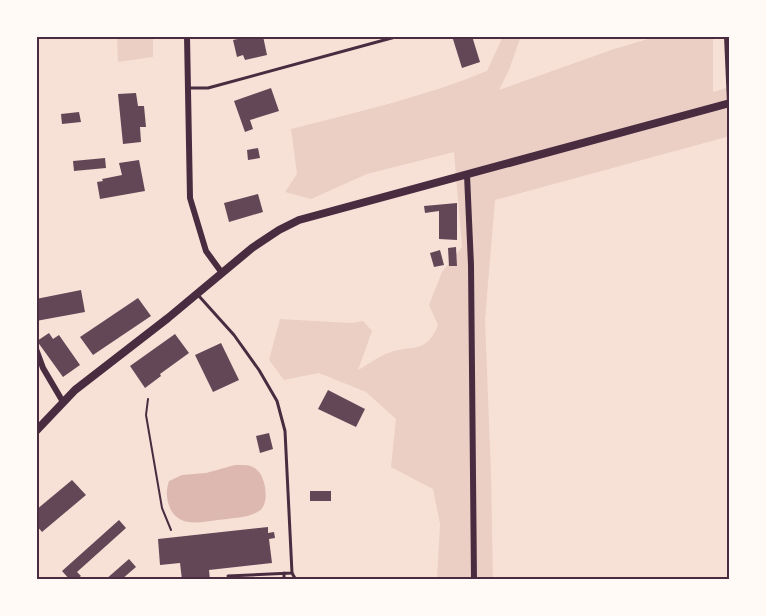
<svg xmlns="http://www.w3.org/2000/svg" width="766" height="616" viewBox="0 0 766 616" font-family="'Golos Text',sans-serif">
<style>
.green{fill:#ebcfc5}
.water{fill:#dcb8b0}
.building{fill:#644757}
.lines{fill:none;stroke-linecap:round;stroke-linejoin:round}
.path{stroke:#4a2c40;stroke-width:2}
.service{stroke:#4a2c40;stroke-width:3}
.minor{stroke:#4a2c40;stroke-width:6}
.tertiary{stroke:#4a2c40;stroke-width:8}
.neatline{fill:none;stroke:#4a2c40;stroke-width:2}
</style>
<rect width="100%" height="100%" fill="#f7e1d7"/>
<g class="green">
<polygon points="117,36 153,36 153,57 118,62"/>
<path d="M503,36H521L509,70L499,90L614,49L658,36H713V92L730,87V136L495,200L485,320L491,473L493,580H437L440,524L433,489L391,467L396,419L366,392L319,373L284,380L269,360L280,319L351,323L363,321L372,331L358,370C368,365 377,357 388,353C412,344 426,355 438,325L429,305L442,272L462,247L454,152L367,174L311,199L285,192L297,174L291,129C357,112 424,97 487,71Z"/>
</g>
<path class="water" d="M235,465C244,465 251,464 257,470C266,477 270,505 259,511C248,518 231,518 218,520C200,522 179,528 170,508C166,499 166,490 169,481L182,475L206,473Z"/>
<g class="building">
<polygon points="251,36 263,36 267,55 245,60 243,55 237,57 233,40"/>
<polygon points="452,36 472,36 480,62 462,68"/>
<polygon points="271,88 279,111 250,120 253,129 245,132 234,101"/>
<polygon points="136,93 138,106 144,106 146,127 140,127 141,142 123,144 118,94"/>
<polygon points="79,112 81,122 62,124 61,114"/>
<polygon points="258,148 260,158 248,160 247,150"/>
<polygon points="105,158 106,168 74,171 73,161"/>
<polygon points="139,160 145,191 100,199 97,182 103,181 102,179 122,175 119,163"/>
<polygon points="258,194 263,212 229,222 224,203"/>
<polygon points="457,203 457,240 439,239 439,211 425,213 424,206"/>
<polygon points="456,247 457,266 449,266 448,248"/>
<polygon points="440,250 444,265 434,267 430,253"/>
<polygon points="81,290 85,312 36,321 36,299"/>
<polygon points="138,298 151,316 93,355 80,337"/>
<polygon points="49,333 53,339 59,335 80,365 63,377 37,341"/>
<polygon points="175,334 189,353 160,374 161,376 145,388 130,366"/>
<polygon points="221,343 239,380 213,392 195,355"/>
<polygon points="328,390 365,409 356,427 318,409"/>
<polygon points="269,433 273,449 260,453 256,436"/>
<polygon points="72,480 86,495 42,532 36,525 36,510"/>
<rect x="310" y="491" width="21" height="10"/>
<polygon points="119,520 126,528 77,572 81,576 76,580 70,580 62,571"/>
<polygon points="268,527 268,533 274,532 275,538 269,539 272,563 209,570 210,580 182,580 180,563 160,565 158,539"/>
<polygon points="129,559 136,567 129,573 121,580 105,580"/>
</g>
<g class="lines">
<polyline class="path" points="148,399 146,415 162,508 171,530"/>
<g class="service">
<polyline points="189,88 208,88 399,36"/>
<polyline points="198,295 234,335 259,370 277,401 285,431 292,573 228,576"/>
<polyline points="284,573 284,580"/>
<polyline points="292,573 296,580"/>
</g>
<g class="minor">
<polyline points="187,36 190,198 206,251 222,273"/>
<polyline points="727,36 730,103"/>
<polyline points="467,175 471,265 474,580"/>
<polyline points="36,349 43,368 63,402"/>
</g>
<polyline class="tertiary" points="36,431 75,390 168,318 252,248 279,230 299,220 730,103"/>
</g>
<rect width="766" height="616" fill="none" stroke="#fffaf5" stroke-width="75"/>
<rect x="38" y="38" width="690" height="540" class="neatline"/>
</svg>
